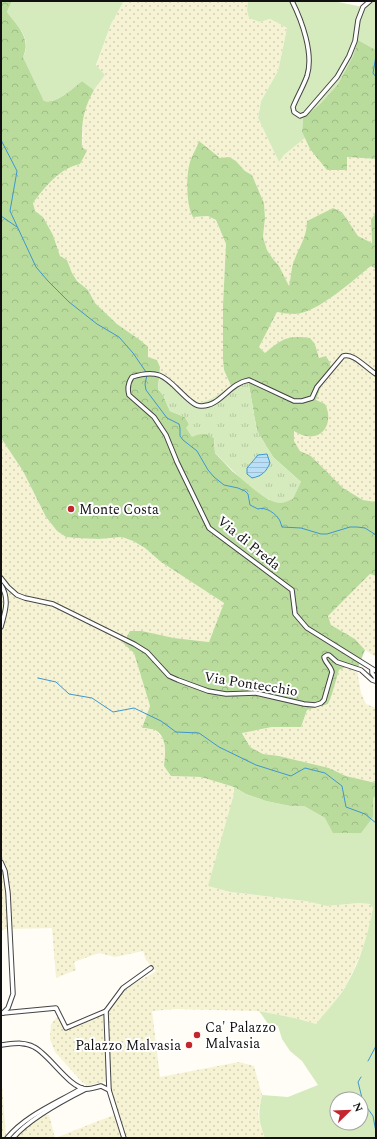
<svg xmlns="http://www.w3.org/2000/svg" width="377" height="1139" viewBox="0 0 377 1139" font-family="Spectral,serif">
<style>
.farmland{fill:url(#farmland-dots)}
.grass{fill:#d5ebbd;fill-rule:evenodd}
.forest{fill:url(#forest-crowns)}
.park{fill:url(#park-tufts)}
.water{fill:url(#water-rules);stroke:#3f96cf}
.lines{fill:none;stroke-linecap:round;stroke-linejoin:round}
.stream{stroke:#3f96cf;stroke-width:1}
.minor-casing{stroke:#444;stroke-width:5.5}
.minor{stroke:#fff;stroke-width:3.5}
.poi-dot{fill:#c4262e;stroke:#fff;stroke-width:1.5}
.labels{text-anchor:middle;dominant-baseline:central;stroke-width:4;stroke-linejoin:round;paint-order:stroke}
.poi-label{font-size:14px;fill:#111;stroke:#fff;text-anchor:start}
.street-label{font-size:14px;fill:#111;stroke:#fff}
</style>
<defs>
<pattern id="farmland-dots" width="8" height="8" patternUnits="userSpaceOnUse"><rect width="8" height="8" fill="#f6f3d4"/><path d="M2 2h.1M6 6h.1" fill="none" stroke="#d2cfb5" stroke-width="1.8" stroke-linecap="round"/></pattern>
<pattern id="forest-crowns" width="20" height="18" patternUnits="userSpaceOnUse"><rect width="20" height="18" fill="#b9dc9c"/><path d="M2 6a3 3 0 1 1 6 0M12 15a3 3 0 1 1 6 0" fill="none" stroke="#9ebc85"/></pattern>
<pattern id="park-tufts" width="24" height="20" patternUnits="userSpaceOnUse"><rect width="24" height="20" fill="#d5ebbd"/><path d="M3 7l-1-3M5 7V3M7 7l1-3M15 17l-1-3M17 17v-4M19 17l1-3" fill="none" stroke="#b6c8a1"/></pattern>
<pattern id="water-rules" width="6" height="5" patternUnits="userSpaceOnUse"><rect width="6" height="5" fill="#b9e0f7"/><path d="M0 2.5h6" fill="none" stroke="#9ebfd3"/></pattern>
</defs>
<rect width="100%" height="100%" fill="#fffdf5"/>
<g class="farmland">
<polygon points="124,1 248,1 247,10 260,22 270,19 287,28 278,71 261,101 258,118 279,162 284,155 305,138 310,149 347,157 376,159 376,213 371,219 372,243 358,236 342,212 333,208 307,221 307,227 303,243 294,261 289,287 279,266 273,259 267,250 263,237 265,218 264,203 252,175 245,171 236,161 220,158 199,142 187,188 194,217 208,216 216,220 226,244 223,305 223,360 224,370 231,386 223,393 206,402 198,403 160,375 160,367 157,360 148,357 140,340 117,324 95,303 88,290 77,281 72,273 67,260 60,256 53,235 43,217 35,211 33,203 41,193 53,179 70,166 80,164 87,151 82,147 83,118 86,104 94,90 105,75 96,66 111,24"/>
<polygon points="371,266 376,269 376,502 363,500 343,488 311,456 300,451 294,441 293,430 316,400 320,389 327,379 329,361 326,357 319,358 315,344 282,340 265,353 259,347 277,312 296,314 308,311 332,297"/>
<polygon points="1,438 23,471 46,517 57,531 66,537 99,539 122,537 133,541 145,548 161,562 224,603 209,642 174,638 142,631 134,653 150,706 142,727 155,730 164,740 165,751 164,766 172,776 201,777 234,787 231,892 305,901 327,906 359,903 370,904 374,909 364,946 348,982 334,1003 316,1024 295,1018 259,1011 175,1009 152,1011 160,1077 239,1062 254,1066 262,1095 258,1113 261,1128 265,1138 14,1138 42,1115 49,1115 55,1138 114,1115 107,1081 87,1086 81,1081 55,1052 50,1039 51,1024 57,1017 67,1029 108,1012 120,992 134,983 152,974 156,971 146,960 143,951 115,957 99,953 74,962 76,970 56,978 52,928 7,929 1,930"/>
<polygon points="370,574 376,576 376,657 365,650 355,639 331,625 328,616"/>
<polygon points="346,667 357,670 361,693 366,704 376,708 376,783 346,776 329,768 279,756 263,754 250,747 242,732 272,727 301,727 307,710 328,704 332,694 339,670"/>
<polygon points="1,1073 6,1136 13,1138 1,1138"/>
</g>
<g class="grass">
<path d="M12,1H124L111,24L96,65L105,75L94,90L82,81C72,89 57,104 44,101L23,57C33,39 17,26 7,12Z"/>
<polygon points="248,1 333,1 363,7 367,1 376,1 376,50 358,40 353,56 338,84 320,104 303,118 302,132 305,138 284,155 279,162 258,118 261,101 278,71 287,28 270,19 260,22 249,18 247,10"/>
<path d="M234,787L246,794L266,801L290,806H304L325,818L373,817V798L376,796V1138H265C258,1120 258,1114 262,1095L288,1097L318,1085L302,1061L290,1051L282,1039L278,1026L269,1025L259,1011L295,1018L316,1024C327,1010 340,997 348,982C361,959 368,934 373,908L370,904L359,903L327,906L305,901L231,892L208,886L234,794ZM337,1099H361V1123H337Z"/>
</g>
<g class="forest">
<path d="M1,1H12L7,12C17,26 32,38 23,57L44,101C57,104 72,89 82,81L94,90C82,112 82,123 82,147L87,151L80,164C60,168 45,187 33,203L35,211L43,217L53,235L60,256L67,260L72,273L77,281L88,290L95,303L117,324L140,340L148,347V357L157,360L160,367L158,389L163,395L170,411L185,417L189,424L199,434L207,433L214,438L215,453L232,471L269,500L301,482L273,457L257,431L248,380L231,386L224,370L223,360V305L226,244L216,220L208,216L193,217C186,206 186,175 190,162C192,155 197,148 199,141L220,158L229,157L236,161L245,171L252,175L264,203L265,218L263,237L267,250L273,259L279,266L289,286C291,278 291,269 294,261C299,247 307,237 307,221L333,208L342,212L358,236L372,243L371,219L376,213V269L371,266C353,280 318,313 295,314C289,314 283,313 277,312L259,347L265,353C282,339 287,335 310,338L315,344L319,358L326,356L329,361L332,370L320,389L316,400L325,404C334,421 324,442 302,435C299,434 296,432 294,431V441L300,451L311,456L343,488L363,500L376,502V576L370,574L328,616L331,625L355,639L365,650L357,670L346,667L339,670L332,694L328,704L307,710L301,727H272L242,733L250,747L263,754L279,756L329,768L346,776L376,783V796L373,798V817L361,833H333L325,818L304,806H290L266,801L246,794L234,787L201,777L171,776L164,766C165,754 168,737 155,730C152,729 146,728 142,728L150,706L134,653L123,643L130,631H142L174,638L209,642L224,603L161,562L145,548L133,541L122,537L99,539L76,538L66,537L57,531L46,517L23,471L1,438Z"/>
<polygon points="358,40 376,50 376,159 347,157 347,170 327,170 310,149 302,132 303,118 320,104 338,84 353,56"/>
</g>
<path class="park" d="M160,375L198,403C211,401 219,394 230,387C235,383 242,381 248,380L257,431L273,457L301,482L293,499C289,500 285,503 281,503C264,504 227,465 215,453L214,438C206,433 201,433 192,437L186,428L189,424L185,417L170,411L163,395L158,389Z"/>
<path class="water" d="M267,454L270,463C266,472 262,476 252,478L247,474V468L258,455Z"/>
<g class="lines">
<g class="stream">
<polyline points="376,56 373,73 376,77"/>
<polyline points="1,140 17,171 10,211 36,267 48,281 69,302 97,324 119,337 133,353 146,372"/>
<polyline points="1,216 17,227"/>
<path d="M147,375L145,384L146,390L167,418L179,424L180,428V436L183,440L197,451L208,470L214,477L224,485L238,488L245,491L248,494L250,505L258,509C265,506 277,514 280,521C281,523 281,525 282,527L301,528L321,534H327L350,527H357L365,528L376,535"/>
<polyline points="38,678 56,682 69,694 92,698 113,712 134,708 161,721 176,732 199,733 219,747 256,765 291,776 305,768 325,773 342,786 346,807 365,814 376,823"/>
<polyline points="368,1061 376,1046"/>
<polyline points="361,1077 358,1082 363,1102 373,1116 376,1132"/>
</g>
<g class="minor-casing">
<g id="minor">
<path d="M292,1C302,21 314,54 307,76C303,87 297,97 293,107L294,112L300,116L305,114L337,77L349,56L355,41L358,20L363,7L370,1"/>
<path d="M376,374C367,369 353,352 343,356L317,387L312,398L302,401H294L249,380C229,383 220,407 201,406C195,406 192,402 188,399C167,380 162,367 132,377C128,383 127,388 129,395L154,417L166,435L177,462L209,528L292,590L295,614L307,628L376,671"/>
<path d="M1,578L8,587L17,595L25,598L53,604L134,644L147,652L169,676L178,680L208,691L226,694L256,693L304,704L315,705L321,703L324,700L332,672C331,666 325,663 324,657L327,655H329L337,662L361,670L372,680L375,681L376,679"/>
<path d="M1,585C10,599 5,612 1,627"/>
<polyline points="372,669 372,673 376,678"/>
<polyline points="1,862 5,871 8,893 13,994 8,1008 3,1013"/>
<polyline points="106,1011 109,1090"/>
<polyline points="3,1013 56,1008 66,1028 106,1011 123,988 151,968"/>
<path d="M1,1045C12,1044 24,1041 34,1047C50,1055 68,1087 86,1089C91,1089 97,1087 101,1086L109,1090L124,1138"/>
<path d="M7,1138C26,1115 57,1103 82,1088"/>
<path d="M13,1138C29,1119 64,1100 86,1089"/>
</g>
</g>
<use href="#minor" class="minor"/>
</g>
<g class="poi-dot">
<circle cx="71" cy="509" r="4"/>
<circle cx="197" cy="1035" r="4"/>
<circle cx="189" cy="1045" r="4"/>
</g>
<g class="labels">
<g class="poi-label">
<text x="79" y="509">Monte Costa</text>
<text x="205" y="1027">Ca' Palazzo<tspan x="205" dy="16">Malvasia</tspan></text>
<text x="181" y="1045" text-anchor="end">Palazzo Malvasia</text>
</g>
<g class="street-label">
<text transform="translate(249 543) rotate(39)">Via di Preda</text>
<text transform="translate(251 684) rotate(9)">Via Pontecchio</text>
</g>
</g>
<rect width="377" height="1139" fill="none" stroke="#111111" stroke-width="4"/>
<g transform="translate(349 1111) rotate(67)"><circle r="19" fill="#ffffff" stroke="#a0a0a0"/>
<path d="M0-3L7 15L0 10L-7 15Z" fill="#c4262e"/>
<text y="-6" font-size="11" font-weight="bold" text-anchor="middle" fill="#111111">N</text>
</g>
</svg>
